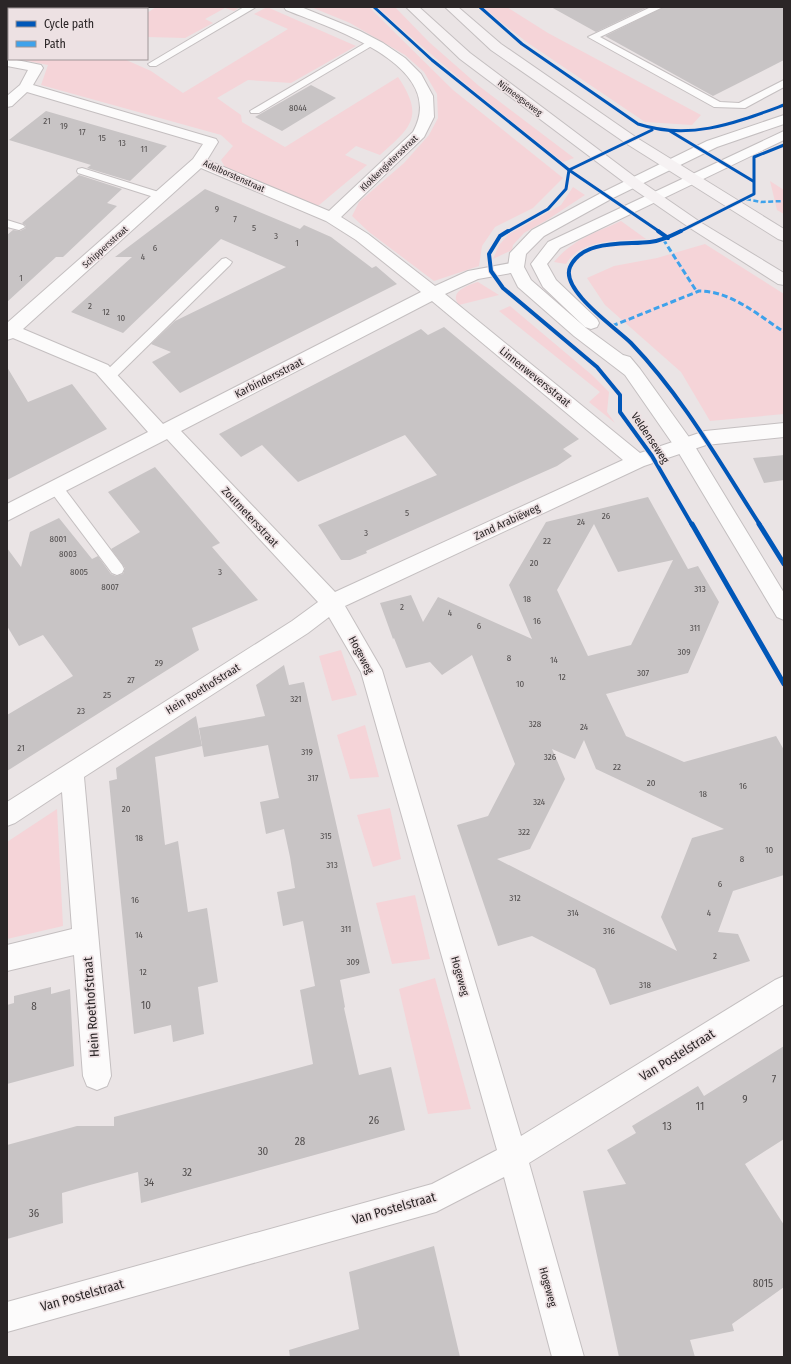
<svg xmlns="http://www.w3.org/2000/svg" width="791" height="1364" viewBox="0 0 791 1364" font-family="'Fira Sans Condensed',sans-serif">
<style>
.green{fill:#f5d4d8}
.building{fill:#c8c4c5;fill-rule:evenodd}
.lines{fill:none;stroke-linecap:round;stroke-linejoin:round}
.service-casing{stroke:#c4bfc0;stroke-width:2}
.minor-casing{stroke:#c4bfc0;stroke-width:2}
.tertiary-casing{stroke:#c4bfc0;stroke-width:2}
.secondary-casing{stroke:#c4bfc0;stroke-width:2}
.service{fill:#fcfbfb;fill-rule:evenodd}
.minor{fill:#fcfbfb;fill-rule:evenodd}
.tertiary{fill:#fcfbfb;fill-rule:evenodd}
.secondary{fill:#f6f2f3;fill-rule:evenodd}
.quiet-far1{stroke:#3ea2eb;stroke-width:2.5;stroke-dasharray:5 2.5;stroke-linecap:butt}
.quiet{stroke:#3ea2eb;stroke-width:3;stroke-dasharray:6 3;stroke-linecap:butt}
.cycleway-far2-casing{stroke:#ede1e3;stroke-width:4.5}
.cycleway-far1-casing{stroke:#ede1e3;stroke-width:6}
.cycleway-casing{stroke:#ede1e3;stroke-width:8}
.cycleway-far2{stroke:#0057b8;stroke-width:3}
.cycleway-far1{stroke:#0057b8;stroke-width:4}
.cycleway{stroke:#0057b8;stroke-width:5}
.labels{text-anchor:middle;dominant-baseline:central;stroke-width:3.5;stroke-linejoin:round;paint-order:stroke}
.far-street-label{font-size:9px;fill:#2b2627;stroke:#ede1e3}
.number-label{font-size:9px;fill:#524e4e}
.street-label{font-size:11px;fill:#2b2627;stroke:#ede1e3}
.near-number-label{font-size:11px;fill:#524e4e}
.near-street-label{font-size:13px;fill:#2b2627;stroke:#ede1e3}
</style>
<rect width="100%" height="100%" fill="#eae4e5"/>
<g class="green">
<polygon points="7,7 36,7 33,9 9,9 9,57 7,57"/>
<polygon points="156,7 240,7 234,11 225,8 205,19 213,23 185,38 147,37 147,13"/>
<path d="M267,7L356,46L291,83L248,80L217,98L241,115L242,122L285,147L398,77C425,117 411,127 380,155L356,146L345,155L367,165L318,206L225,167L221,160L233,146L221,135L41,85L48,65L18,59H124L151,71L183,93L288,29L254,14Z"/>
<polygon points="311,7 369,7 453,90 563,178 533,208 495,227 482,246 479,266 434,281 369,232 352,216 359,202 404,163 429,135 438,118 437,94 424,72 405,55 350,23"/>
<polygon points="376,7 395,7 429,42 479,86 574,158 563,162 509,121"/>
<polygon points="481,7 507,7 548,33 701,115 692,125 645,122 528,43"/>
<polygon points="770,181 784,190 784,214 777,210"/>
<polygon points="573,187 585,195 547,220 524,233 513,245 512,250 493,259 499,245 509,234 561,205"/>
<path d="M621,221L646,239C620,241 581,238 566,264L554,262C573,239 595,233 621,221Z"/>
<polygon points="705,244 784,294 784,414 710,421 681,372 605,305 587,278 614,266 657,258"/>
<path d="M478,282L499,295L459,305C448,292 468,285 478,282Z"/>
<polygon points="510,306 592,375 609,392 607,412 615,423 589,402 600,392 499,311"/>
<polygon points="341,650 357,695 332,701 319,656"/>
<polygon points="365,725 379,777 350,779 337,735"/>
<polygon points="390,808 401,859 373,867 357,815"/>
<polygon points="57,809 63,926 7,939 7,842"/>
<polygon points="415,895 430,959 392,964 376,903"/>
<polygon points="435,978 471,1109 428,1114 399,989"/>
</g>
<g class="building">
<polygon points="551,7 648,7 596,32"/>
<polygon points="664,7 784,7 784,60 713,96 605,36"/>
<polygon points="311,85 336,98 282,131 255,117"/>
<polygon points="46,111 108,129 167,146 130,181 87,168 91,165 9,140"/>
<polygon points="79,175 122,189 107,203 117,206 63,257 56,257 7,302 7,235 13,230 20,231 26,228 26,226 22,223"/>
<polygon points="205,189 300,229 304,225 331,237 372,268 376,266 397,284 180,393 152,362 171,352 151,344 175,321 286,267 221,239 123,333 71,312 132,257 115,257"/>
<polygon points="444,327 579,439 563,449 572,456 557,466 366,551 367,553 350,560 341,560 318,525 437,475 405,435 298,482 262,445 241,457 219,434 421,329 428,335"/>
<polygon points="7,367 28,402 72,384 107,429 7,480"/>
<polygon points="784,455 784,480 764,483 753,458"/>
<polygon points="155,467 220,543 212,547 258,600 192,628 199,650 7,771 7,715 73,676 43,635 19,646 7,626 7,548 21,567 30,532 59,518 92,559 98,556 111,574 116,576 123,574 125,568 111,549 140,532 108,492"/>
<path d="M648,497L688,569L698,566L719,602L688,673L606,694L626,736L684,762L776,736L784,750V875L733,891L718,932L738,934L750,961L610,1005L595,969L563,952L532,936L498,946L457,825L488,816L515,764L472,655L442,675L430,662L406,668L394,638L393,639L380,603L411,595L423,622L438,597L532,639L509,585L546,522ZM594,524L618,572L673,560L631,645L588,656L557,590ZM584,740L596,769L724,829L692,838L661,917L677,951L497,859L530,849L565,779L552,749L575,759Z"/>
<polygon points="284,665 289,685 304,682 370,973 340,980 345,1007 344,1008 359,1075 391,1067 405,1130 141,1203 138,1172 90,1185 62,1193 63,1223 7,1239 7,1145 77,1126 114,1126 114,1117 313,1064 300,990 315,986 303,921 283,926 277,892 295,888 290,857 284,829 266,834 260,802 279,798 268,745 204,757 199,728 265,716 256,685"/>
<polygon points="196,716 202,746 155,757 165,845 178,841 188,912 207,908 218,982 198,987 204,1034 173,1042 171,1025 134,1034 109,781 117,779 116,768"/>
<polygon points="51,987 51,994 70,989 74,1066 7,1084 7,1005 14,1003 14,996"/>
<polygon points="784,1046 784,1139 745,1164 784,1225 784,1287 732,1324 734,1331 690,1340 695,1357 619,1357 583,1191 626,1184 607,1150 636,1133 632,1126 698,1086 704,1096"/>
<polygon points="434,1246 460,1357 290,1357 289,1350 359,1329 349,1272"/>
</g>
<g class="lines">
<g class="service-casing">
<g id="service">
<polygon points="78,7 90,7 88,9 76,9"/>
<polygon points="244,7 256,7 156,66 150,66 148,64"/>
<polygon points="651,7 663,7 600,37 720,102 739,103 784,80 784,87 745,108 714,107 588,37"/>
<polygon points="372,39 377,42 375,44 259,113 251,113 250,111"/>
<polygon points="82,168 165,194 167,196 165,198 157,198 78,173 77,171 78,169"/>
<polygon points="7,220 23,225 25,227 19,230 7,227"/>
<polygon points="226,258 232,262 230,265 114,379 104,379 103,376 104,373 222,259"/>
<polygon points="56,483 61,484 122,565 124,569 122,573 117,575 112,573 51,492 49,488 51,484"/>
</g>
</g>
<g class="minor-casing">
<path id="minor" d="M284,7H301L360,31L383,43L405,58L421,74L433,96L434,117L424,137L341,217L368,234L435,286L468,271L516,262L522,263L524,267L522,271L478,279L445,294L640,453L705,431L784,423V437L706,445L644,466L345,606L382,670L521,1136L775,980L784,976V1004L529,1163L584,1357H552L504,1177L436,1212L7,1332V1302L432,1184L497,1150L361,672L329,617L308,633L84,777L111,1076L107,1086L97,1090L87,1086L83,1076L74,955L7,971V945L72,929L62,792L15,823L7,826V802L292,621L318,602L167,439L7,521V504L148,432L96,373L13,338L7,340V323L193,159L203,144L27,92L12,106L7,107V96L20,85L28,70L7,66V58L41,65L43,68L33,85L216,139L218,142L207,160L329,211L413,132C450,65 330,28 286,10ZM201,168L326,221L356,240L421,292L163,424L108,365L23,329ZM432,301L623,460L335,592L181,431Z"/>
</g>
<g class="tertiary-casing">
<g id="tertiary">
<polygon points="784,115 784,124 717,147 611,199 544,236 526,254 524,267 531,280 586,328 623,355 630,357 640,369 691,440 784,593 784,620 777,617 677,450 625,375 574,336 518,287 508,267 510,253 532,230 601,193 707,141"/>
<polygon points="784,131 784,140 560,248 547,264 556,280 597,319 599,323 597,327 591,329 585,327 543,287 531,264 548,242"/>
</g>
</g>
<g class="secondary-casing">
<g id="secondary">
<polygon points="406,7 419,7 470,53 639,180 700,222 784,273 784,285 778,284 690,228 629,186 460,59"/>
<polygon points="445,7 458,7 501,44 637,138 784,229 784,241 778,239 627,144 491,50"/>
</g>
</g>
<use href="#service" class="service"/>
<use href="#minor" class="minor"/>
<use href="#tertiary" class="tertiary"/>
<use href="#secondary" class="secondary"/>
<polyline class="quiet-far1" points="746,199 761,202 784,201"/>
<g class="quiet">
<polyline points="663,239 697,292"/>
<path d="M612,326L699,291C731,291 758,315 784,332"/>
</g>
<g class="cycleway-far2-casing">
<g id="cycleway-far2">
<polyline points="374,7 432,60 569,170 660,232"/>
<path d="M480,7L522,44L638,124C690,141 735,123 784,105"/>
<polyline points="670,131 753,181"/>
<polyline points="507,232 548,209 566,189 569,170 652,130"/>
<polyline points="679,232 754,194 754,157 784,145"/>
</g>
</g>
<g class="cycleway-far1-casing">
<g id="cycleway-far1">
<polyline points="508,231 500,236 489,254 491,271 503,288 597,367 620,395 620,412 652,456 692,525"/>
<polyline points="658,231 668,238"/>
<path d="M681,231C671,236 661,241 650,242C625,245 583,239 570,267C560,290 616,328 631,343C683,397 720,463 760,525"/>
</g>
</g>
<g class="cycleway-casing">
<g id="cycleway">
<polyline points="692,524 784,684"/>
<polyline points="759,524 784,564"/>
</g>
</g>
<use href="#cycleway-far2" class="cycleway-far2"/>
<use href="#cycleway-far1" class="cycleway-far1"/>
<use href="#cycleway" class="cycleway"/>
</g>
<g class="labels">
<g class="far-street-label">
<text transform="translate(520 98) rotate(37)">Nijmeegseweg</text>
<text transform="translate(389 163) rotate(-44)">Klokkengietersstraat</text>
<text transform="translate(234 176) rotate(24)">Adelborstenstraat</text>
<text transform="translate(105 247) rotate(-42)">Schippersstraat</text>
</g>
<g class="number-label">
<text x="298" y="108">8044</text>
<text x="47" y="121">21</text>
<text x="64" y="126">19</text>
<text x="82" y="132">17</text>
<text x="102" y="138">15</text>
<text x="122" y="143">13</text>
<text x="144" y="149">11</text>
<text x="217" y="209">9</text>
<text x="235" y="219">7</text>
<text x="254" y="228">5</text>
<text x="276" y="236">3</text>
<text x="297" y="243">1</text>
<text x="155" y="248">6</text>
<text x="143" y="257">4</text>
<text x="21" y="278">1</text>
<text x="90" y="306">2</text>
<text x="106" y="312">12</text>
<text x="121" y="318">10</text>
<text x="407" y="513">5</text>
<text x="606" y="516">26</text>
<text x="581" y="522">24</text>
<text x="366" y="533">3</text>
<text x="58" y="539">8001</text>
<text x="547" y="541">22</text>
<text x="68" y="554">8003</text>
<text x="534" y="563">20</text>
<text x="79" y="572">8005</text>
<text x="220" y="572">3</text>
<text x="110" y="587">8007</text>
<text x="700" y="589">313</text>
<text x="527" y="599">18</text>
<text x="402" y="607">2</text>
<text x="450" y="613">4</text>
<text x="537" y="621">16</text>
<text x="479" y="626">6</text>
<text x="695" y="628">311</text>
<text x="684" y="652">309</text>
<text x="509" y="658">8</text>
<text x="554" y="660">14</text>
<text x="159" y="663">29</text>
<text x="643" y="673">307</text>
<text x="562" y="677">12</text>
<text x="131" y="680">27</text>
<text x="520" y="684">10</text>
<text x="107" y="695">25</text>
<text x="296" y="699">321</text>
<text x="81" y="711">23</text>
<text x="535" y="724">328</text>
<text x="584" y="727">24</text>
<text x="21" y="748">21</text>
<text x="307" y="752">319</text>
<text x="550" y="757">326</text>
<text x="617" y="767">22</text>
<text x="313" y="778">317</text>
<text x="651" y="783">20</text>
<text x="743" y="786">16</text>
<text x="703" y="794">18</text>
<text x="539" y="802">324</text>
<text x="126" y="809">20</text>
<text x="524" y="832">322</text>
<text x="326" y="836">315</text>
<text x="139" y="838">18</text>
<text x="769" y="850">10</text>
<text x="742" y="859">8</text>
<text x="332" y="865">313</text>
<text x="720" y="884">6</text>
<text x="515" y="898">312</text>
<text x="135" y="900">16</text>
<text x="573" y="913">314</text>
<text x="709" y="913">4</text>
<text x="346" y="929">311</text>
<text x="609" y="931">316</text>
<text x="139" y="935">14</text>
<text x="715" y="956">2</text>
<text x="353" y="962">309</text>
<text x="143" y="972">12</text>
<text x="645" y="985">318</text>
</g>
<g class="street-label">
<text transform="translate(535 377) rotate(39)">Linnenweversstraat</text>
<text transform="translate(269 378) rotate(-27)">Karbindersstraat</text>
<text transform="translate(650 438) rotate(56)">Veldenseweg</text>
<text transform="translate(250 517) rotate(47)">Zoutmetersstraat</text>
<text transform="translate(507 522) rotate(-25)">Zand Arabiëweg</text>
<text transform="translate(361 655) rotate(62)">Hogeweg</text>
<text transform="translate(203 689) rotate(-32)">Hein Roethofstraat</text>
<text transform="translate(460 976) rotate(74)">Hogeweg</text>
<text transform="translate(548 1287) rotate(75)">Hogeweg</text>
</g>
<g class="near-number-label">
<text x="146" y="1005">10</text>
<text x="34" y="1006">8</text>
<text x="774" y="1079">7</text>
<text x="745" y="1099">9</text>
<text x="700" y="1106">11</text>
<text x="374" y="1120">26</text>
<text x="667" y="1126">13</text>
<text x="300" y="1141">28</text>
<text x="263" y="1151">30</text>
<text x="187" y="1172">32</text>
<text x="149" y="1182">34</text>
<text x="34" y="1213">36</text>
<text x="763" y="1283">8015</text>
</g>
<g class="near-street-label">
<text transform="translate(91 1007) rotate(-94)">Hein Roethofstraat</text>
<text transform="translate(677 1055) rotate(-32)">Van Postelstraat</text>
<text transform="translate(394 1208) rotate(-16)">Van Postelstraat</text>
<text transform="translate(82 1295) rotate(-16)">Van Postelstraat</text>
</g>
</g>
<rect width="791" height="1364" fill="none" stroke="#2b2627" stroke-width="16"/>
<rect x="8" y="8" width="140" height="52" fill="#ede1e3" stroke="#9f9698"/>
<rect x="16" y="21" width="20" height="6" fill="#0057b8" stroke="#9f9698"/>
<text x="44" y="28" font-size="12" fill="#2b2627">Cycle path</text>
<rect x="16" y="41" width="20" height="6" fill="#3ea2eb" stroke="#9f9698"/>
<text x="44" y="48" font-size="12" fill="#2b2627">Path</text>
</svg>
